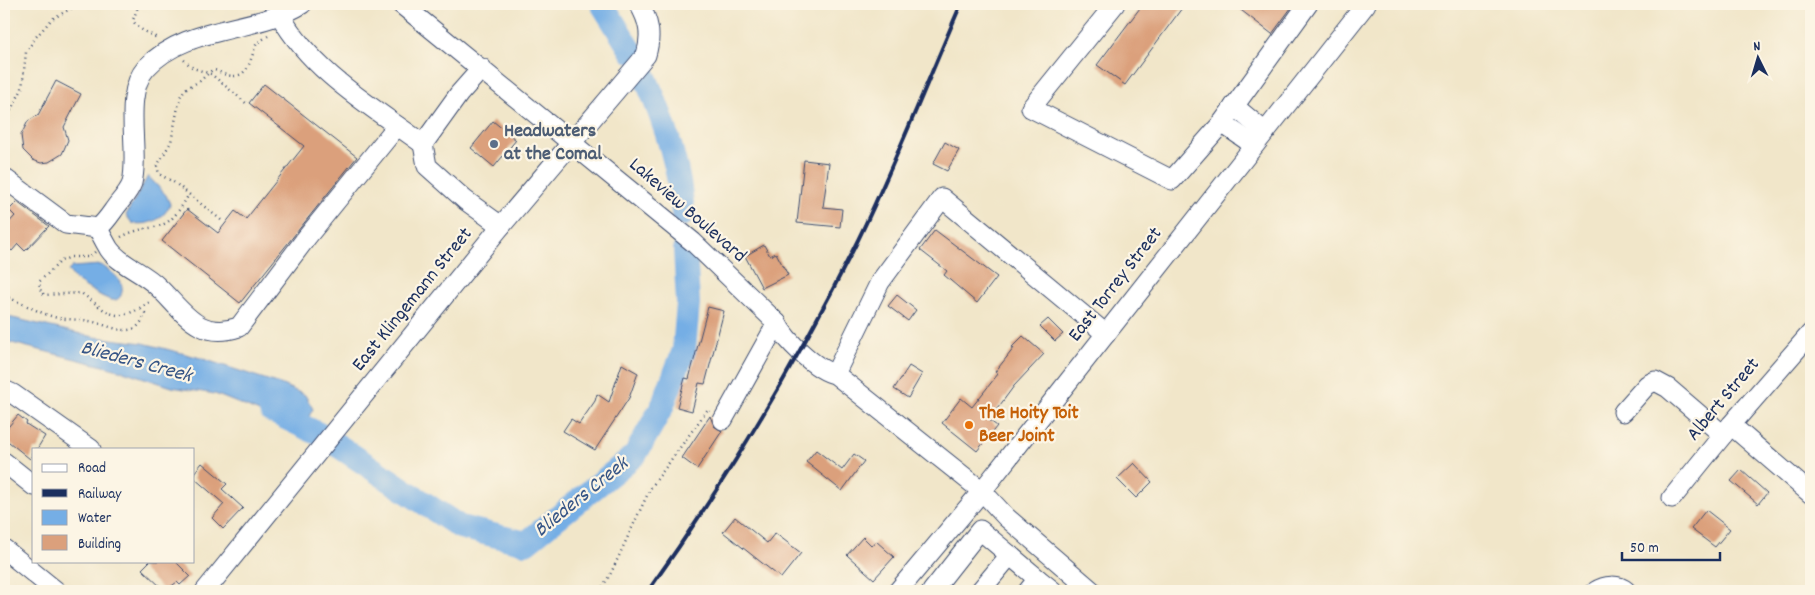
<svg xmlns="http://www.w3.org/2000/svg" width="1815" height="595" viewBox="0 0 1815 595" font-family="Dekko,sans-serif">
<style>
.water{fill:#75aee5;stroke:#486ea2}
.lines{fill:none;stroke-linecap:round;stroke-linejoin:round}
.river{stroke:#75aee5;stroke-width:24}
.building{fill:#dba07c}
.minor-casing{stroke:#3b4a6e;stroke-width:21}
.path{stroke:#3b4a6e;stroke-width:2.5;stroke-dasharray:1 4;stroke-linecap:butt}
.minor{stroke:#fff;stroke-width:19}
.rail{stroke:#1b2f5e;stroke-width:4}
.service-dot{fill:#5c6f8a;stroke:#fcf5e5;stroke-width:2}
.food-dot{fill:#e8710a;stroke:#fcf5e5;stroke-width:2}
.labels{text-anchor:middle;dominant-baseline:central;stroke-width:4.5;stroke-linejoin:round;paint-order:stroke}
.service-label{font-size:20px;font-weight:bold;fill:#4e5e75;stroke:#fcf5e5;text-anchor:start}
.street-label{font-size:20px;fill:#1b2f5e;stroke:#fcf5e5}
.food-label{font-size:20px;font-weight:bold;fill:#c56008;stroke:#fcf5e5;text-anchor:start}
.water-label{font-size:21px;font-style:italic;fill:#365586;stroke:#fcf5e5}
</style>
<rect width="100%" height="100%" fill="#fcf5e5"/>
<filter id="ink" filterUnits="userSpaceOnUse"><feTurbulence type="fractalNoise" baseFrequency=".02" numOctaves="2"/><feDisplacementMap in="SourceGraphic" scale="10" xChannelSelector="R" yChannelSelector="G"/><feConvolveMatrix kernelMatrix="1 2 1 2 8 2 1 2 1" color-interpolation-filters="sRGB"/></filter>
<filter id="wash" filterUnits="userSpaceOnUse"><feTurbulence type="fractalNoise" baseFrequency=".0096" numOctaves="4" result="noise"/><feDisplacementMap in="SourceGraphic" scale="20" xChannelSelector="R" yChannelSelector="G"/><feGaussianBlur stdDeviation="1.12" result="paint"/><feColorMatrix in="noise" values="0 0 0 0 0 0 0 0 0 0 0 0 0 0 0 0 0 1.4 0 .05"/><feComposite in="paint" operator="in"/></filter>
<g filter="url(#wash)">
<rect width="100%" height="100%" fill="#f1e6c9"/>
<g class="water">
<path d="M148,176L166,195L170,204C164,220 148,226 132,223L126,215Z"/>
<path d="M101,265C110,271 127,281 121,295C120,298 116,301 112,300C107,300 79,284 75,279C72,276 72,274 68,271L72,267Z"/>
<polygon points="4,316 94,337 143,343 197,357 280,384 305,395 313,409 308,418 294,430 257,411 215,394 172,387 123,371 4,341"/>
</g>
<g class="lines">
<g class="river">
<polyline points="602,4 632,52"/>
<path d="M645,77C664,120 680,166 683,214"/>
<polyline points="271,411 319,434"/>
<polyline points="337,445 460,527 526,543 635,455 662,407 684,350 688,303 685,249"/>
</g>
</g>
<g id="blocks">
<g class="building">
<polygon points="1143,4 1185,4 1125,85 1097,65"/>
<polygon points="1233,4 1294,4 1272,34"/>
<polygon points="56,81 81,94 64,127 68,140 62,154 49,162 41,163 33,160 23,150 21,135 28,121 38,115"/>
<polygon points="264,84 357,157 240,303 162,241 187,209 218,233 235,211 246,219 304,146 249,103"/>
<polygon points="493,121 516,140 494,167 471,148"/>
<polygon points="945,142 959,150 947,171 933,164"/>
<polygon points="804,160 829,163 823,207 842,209 840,227 797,223"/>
<polygon points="17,202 49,226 25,251 18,244 12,251 4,244 4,228 15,216 9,210"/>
<polygon points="935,230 997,277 977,303 944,275 947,271 920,250"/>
<polygon points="764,245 770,256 776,253 788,275 762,288 745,256"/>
<polygon points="897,295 916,310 908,321 888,306"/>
<polygon points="708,307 724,311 705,384 699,383 692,411 677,407 685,378 689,379"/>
<polygon points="1048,319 1063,334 1055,341 1040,326"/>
<polygon points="1023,336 1044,354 1014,386 989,420 997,426 977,451 942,423 961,398 972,407 998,374 995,372 1014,348 1012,347"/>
<polygon points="622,364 638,373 629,398 595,450 563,431 571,419 579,424 595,401 597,394 609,402"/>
<polygon points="909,366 922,374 908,398 894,389"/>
<polygon points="18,415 27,422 26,424 45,436 37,449 34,449 30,459 4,438 4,432"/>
<polygon points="710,416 714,426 722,431 697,469 682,458"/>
<polygon points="816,450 842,470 854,454 864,461 842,491 806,462"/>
<polygon points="202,463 227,484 222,489 243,508 223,529 212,518 224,504 194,478 194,473"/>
<polygon points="1134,463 1152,482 1136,498 1117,479"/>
<polygon points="1741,470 1767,493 1758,504 1731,481"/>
<polygon points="1706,510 1730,529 1715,547 1691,529"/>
<polygon points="735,517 767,543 775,533 801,553 781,578 723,532"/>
<polygon points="863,537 872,546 876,541 894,557 874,579 847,555"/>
<polygon points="150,561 175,561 190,576 180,585 177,582 165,591 142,569"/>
</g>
</g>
</g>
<g filter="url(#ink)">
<use href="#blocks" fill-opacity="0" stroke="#3b4a6e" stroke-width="1"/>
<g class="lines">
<g class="minor-casing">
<g id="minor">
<path d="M302,4C255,33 185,25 146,68C122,95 140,150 132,183C129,192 120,201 115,208C110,215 105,223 98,228C101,235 105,242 109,249C120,265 143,272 157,286C183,310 197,341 239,327L307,237L397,126"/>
<path d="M401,4L693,242L777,323C785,340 816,370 835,374L982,491L1006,517L1092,591"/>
<polyline points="1115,4 1031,108 1172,180 1222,123 1308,4"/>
<path d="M280,15C312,72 371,106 423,144"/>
<polyline points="482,68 459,94 423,144 427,166 465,200 501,226"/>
<polyline points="1234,106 1265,132"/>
<polyline points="1222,123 1254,145"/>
<polyline points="4,178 66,224 98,228"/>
<polyline points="835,374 880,282 942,198 1106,334"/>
<polyline points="4,390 13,394 91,449"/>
<polyline points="1623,412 1647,385 1655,381 1668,388 1723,435"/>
<polyline points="723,420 777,323"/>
<polyline points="1731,425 1811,494"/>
<polyline points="4,462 34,486"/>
<polyline points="1672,498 1731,425 1811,333"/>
<polyline points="4,549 56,591"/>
<polyline points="1038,579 1053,591"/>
<path d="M205,591L501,226L646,55C652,35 649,21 639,4"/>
<polyline points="898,591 982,491 1366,4"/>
<polyline points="932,591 980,530 1038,579 1028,591"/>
<polyline points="980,591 1010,555"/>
<path d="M1596,591C1605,585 1618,584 1626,591"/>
</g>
</g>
<g class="path">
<path d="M139,4L133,20C138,31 149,32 158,39"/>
<polyline points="184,60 193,68 211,74 247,104"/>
<polyline points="4,124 22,89 26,52 36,37 52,19 79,4"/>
<path d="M221,220L175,183L159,174L157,166L171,142L180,97L185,89L200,81L212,70C218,70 222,74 227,75C250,81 250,57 257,43L268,36"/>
<path d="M121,237C156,219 164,240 189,194"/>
<path d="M95,252L90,257H71L61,261L39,282L41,292L45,295L81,293C111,314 114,326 151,301"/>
<path d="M4,296C21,302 37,312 54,317C66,320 77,319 89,321C109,324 136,344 145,313L140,308"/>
<polyline points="600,591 611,573 650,489 708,409 710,411"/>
</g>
<use href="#minor" class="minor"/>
<path class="rail" d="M648,591C726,482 795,366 855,246C894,167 926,84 961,4"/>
</g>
</g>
<circle class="service-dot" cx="494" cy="144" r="5"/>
<circle class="food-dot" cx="969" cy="425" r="5"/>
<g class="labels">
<g class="service-label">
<text x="504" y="132">Headwaters<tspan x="504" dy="23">at the Comal</tspan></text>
</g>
<g class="street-label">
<text transform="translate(687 211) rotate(41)">Lakeview Boulevard</text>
<text transform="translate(1116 285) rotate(-52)">East Torrey Street</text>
<text transform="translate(413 300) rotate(-51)">East Klingemann Street</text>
<text transform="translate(1724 400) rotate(-50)">Albert Street</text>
</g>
<g class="food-label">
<text x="979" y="414">The Hoity Toit<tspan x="979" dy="23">Beer Joint</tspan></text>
</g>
<g class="water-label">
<text transform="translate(136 363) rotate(15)">Blieders Creek</text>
<text transform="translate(582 498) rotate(-39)">Blieders Creek</text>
</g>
</g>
<rect width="1815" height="595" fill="none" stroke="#fcf5e5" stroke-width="20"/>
<rect x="32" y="448" width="162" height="115" fill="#fcf5e5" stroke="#a2a6af"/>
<rect x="42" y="464" width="25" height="8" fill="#ffffff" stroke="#a2a6af"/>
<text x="78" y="472" font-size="15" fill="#1b2f5e">Road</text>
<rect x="42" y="489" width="25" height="8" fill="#1b2f5e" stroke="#a2a6af"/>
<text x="78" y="498" font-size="15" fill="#1b2f5e">Railway</text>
<rect x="42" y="510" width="25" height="15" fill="#75aee5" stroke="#a2a6af"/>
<text x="78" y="522" font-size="15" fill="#1b2f5e">Water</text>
<rect x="42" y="535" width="25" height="15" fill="#dba07c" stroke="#a2a6af"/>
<text x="78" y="548" font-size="15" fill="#1b2f5e">Building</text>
<g transform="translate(1758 58) rotate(355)" stroke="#fcf5e5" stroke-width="4" paint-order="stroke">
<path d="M0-4L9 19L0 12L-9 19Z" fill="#1b2f5e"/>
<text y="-8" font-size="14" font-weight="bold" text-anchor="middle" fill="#1b2f5e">N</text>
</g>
<path d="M1622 552v8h98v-8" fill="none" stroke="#1b2f5e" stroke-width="2.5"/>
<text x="1630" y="552" font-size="15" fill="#1b2f5e" stroke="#fcf5e5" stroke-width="4" paint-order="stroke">50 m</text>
</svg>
